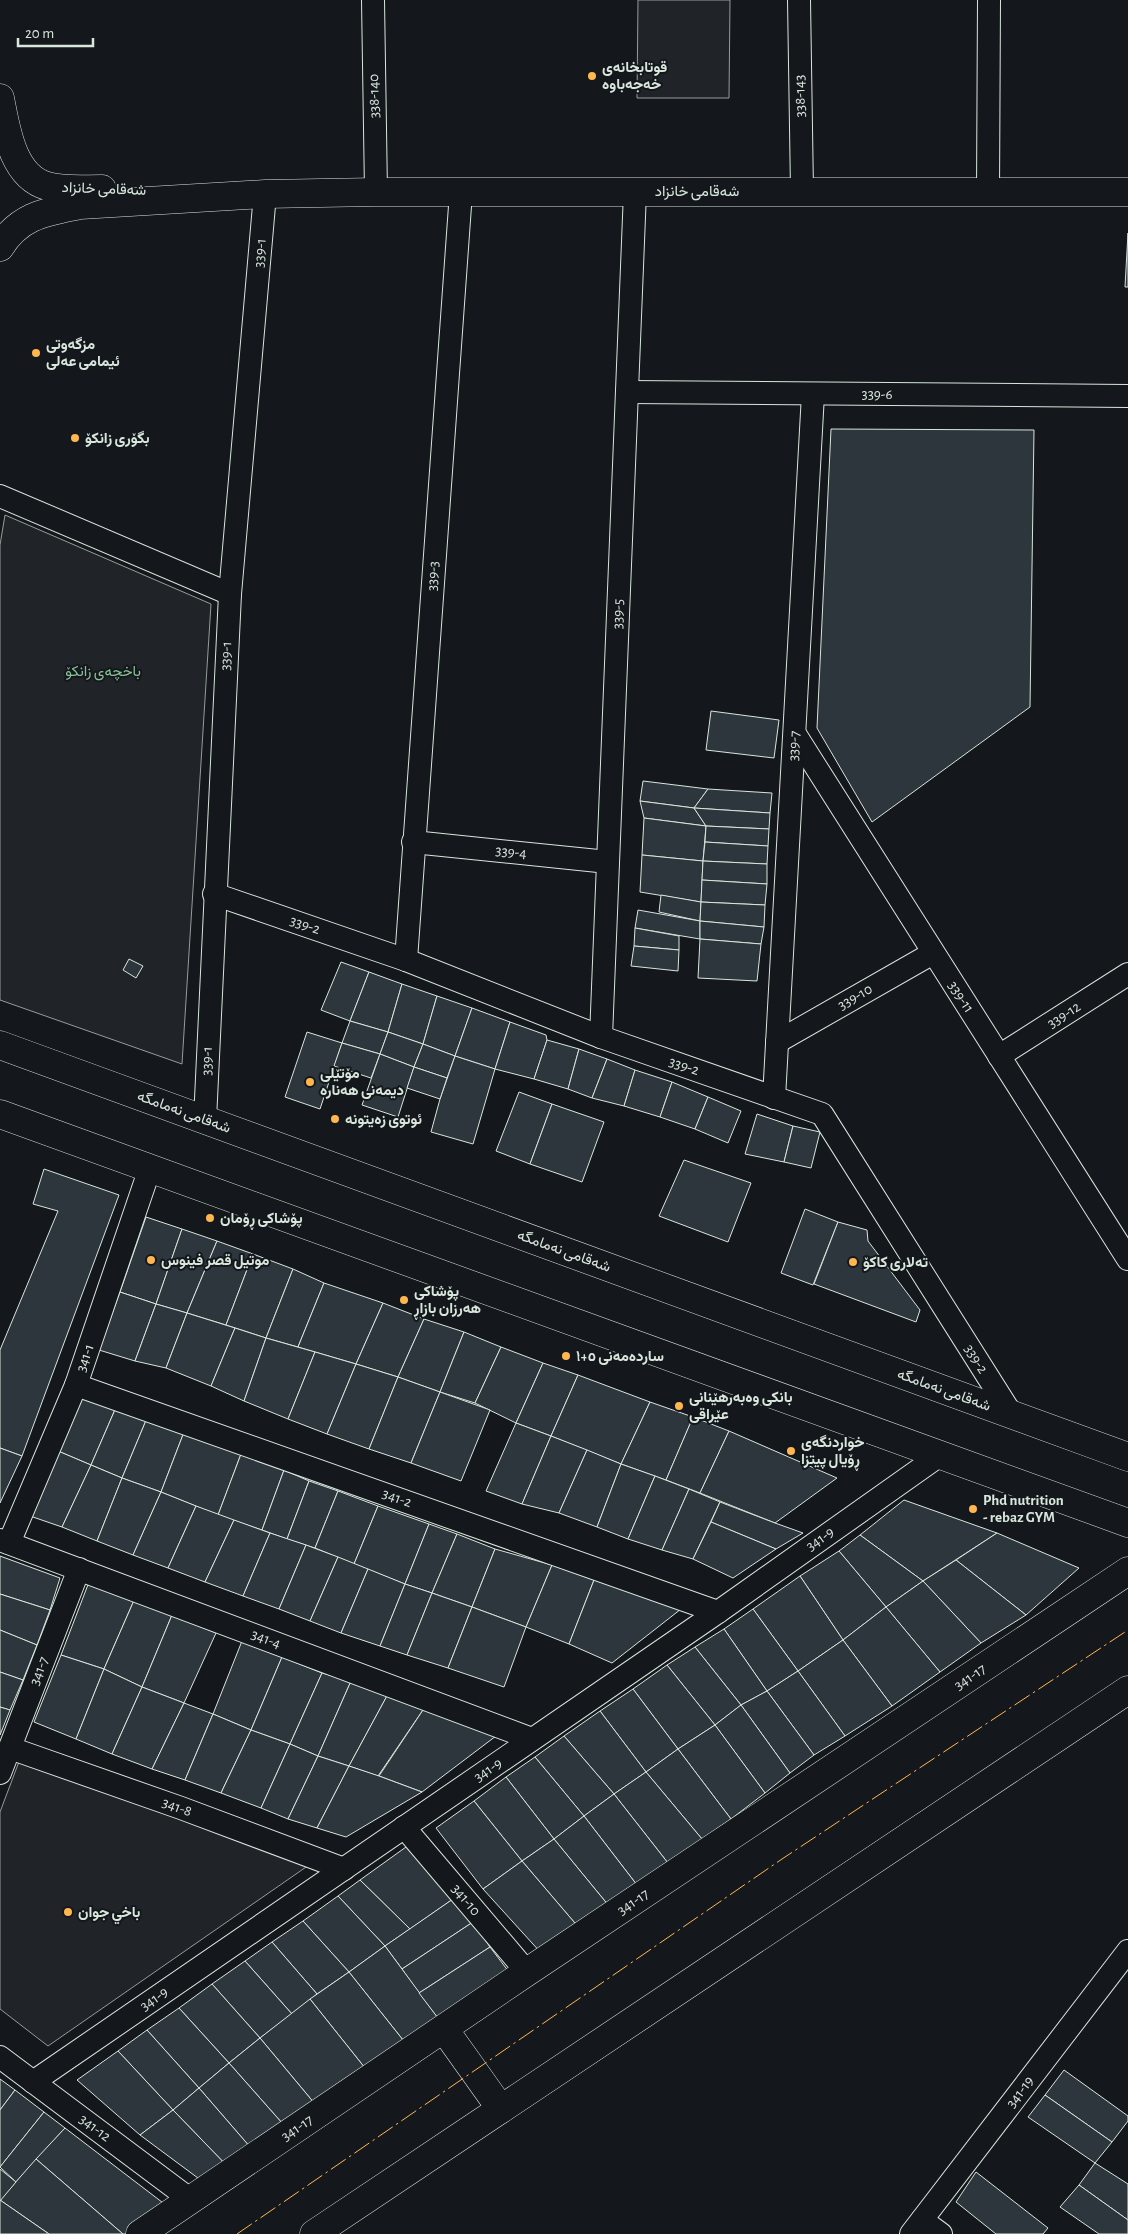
<svg xmlns="http://www.w3.org/2000/svg" width="1128" height="2234" viewBox="0 0 1128 2234" font-family="'Alegreya Sans',Vazirmatn,sans-serif">
<style>
.green{fill:#202428;stroke:#939e99}
.building{fill:#2c363c;stroke:#d8e6dc}
.lines{fill:none;stroke-linecap:round;stroke-linejoin:round}
.minor-casing{stroke:#d8e6dc;stroke-width:24}
.tertiary-casing{stroke:#d8e6dc;stroke-width:29}
.secondary-casing{stroke:#d8e6dc;stroke-width:29}
.minor{stroke:#14181c;stroke-width:22}
.tertiary{stroke:#14181c;stroke-width:28}
.secondary{stroke:#14181c;stroke-width:28}
.power{stroke:#ffb74d;stroke-width:1;stroke-dasharray:18 4 2.5 4;stroke-linecap:butt}
.poi-dot{fill:#ffb74d;stroke:#14181c;stroke-width:2}
.labels{text-anchor:middle;dominant-baseline:central;stroke-width:4;stroke-linejoin:round;paint-order:stroke}
.poi-label{font-size:15px;font-weight:bold;fill:#d8e6dc;stroke:#14181c;text-anchor:start}
.street-label{font-size:15px;fill:#d8e6dc;stroke:#14181c}
.park-label{font-size:15px;fill:#8ac095;stroke:#14181c}
</style>
<rect width="100%" height="100%" fill="#14181c"/>
<g class="green">
<polygon points="638,0 730,0 729,98 637,98"/>
<polygon points="5,515 211,604 182,1064 0,1000 0,545"/>
<polygon points="20,1759 309,1865 48,2046 0,2009 0,1812"/>
</g>
<g class="building">
<polygon points="1128,233 1128,287 1125,287"/>
<polygon points="831,429 1034,430 1030,707 872,822 817,728"/>
<polygon points="711,711 779,720 774,758 706,750"/>
<polygon points="643,781 708,789 694,808 640,801"/>
<polygon points="708,789 772,793 770,813 694,808"/>
<polygon points="640,801 694,808 706,826 644,818"/>
<polygon points="694,808 770,813 769,829 706,826"/>
<polygon points="644,818 706,826 703,861 642,855"/>
<polygon points="706,826 769,829 768,846 705,842"/>
<polygon points="705,842 768,846 767,864 703,861"/>
<polygon points="642,855 703,861 701,902 640,892"/>
<polygon points="703,861 767,864 767,884 702,880"/>
<polygon points="702,880 767,884 765,905 701,902"/>
<polygon points="661,895 701,902 700,921 659,912"/>
<polygon points="701,902 765,905 764,927 700,921"/>
<polygon points="638,910 700,921 700,939 635,928"/>
<polygon points="700,921 764,927 761,944 700,939"/>
<polygon points="635,928 679,936 679,950 634,946"/>
<polygon points="700,939 761,944 757,981 698,978"/>
<polygon points="634,946 679,950 678,971 631,966"/>
<polygon points="129,959 143,966 136,978 123,970"/>
<polygon points="341,962 369,972 350,1021 321,1010"/>
<polygon points="369,972 402,984 388,1032 350,1021"/>
<polygon points="402,984 437,996 423,1044 388,1032"/>
<polygon points="437,996 472,1008 455,1056 423,1044"/>
<polygon points="472,1008 510,1022 495,1069 455,1056"/>
<polygon points="350,1021 388,1032 380,1054 342,1043"/>
<polygon points="510,1022 546,1035 547,1040 534,1079 495,1069"/>
<polygon points="307,1032 342,1043 320,1109 285,1097"/>
<polygon points="388,1032 423,1044 414,1067 380,1054"/>
<polygon points="547,1040 579,1049 568,1089 534,1079"/>
<polygon points="342,1043 380,1054 371,1078 334,1066"/>
<polygon points="423,1044 455,1056 447,1078 414,1067"/>
<polygon points="579,1049 607,1059 592,1098 568,1089"/>
<polygon points="380,1054 414,1067 398,1117 362,1105"/>
<polygon points="455,1056 495,1069 473,1144 431,1132 440,1099"/>
<polygon points="607,1059 635,1070 624,1106 592,1098"/>
<polygon points="414,1067 447,1078 440,1099 407,1088"/>
<polygon points="635,1070 672,1082 660,1117 624,1106"/>
<polygon points="672,1082 708,1097 695,1129 660,1117"/>
<polygon points="519,1092 552,1104 530,1164 496,1151"/>
<polygon points="708,1097 741,1111 728,1143 695,1129"/>
<polygon points="552,1104 604,1122 582,1182 530,1164"/>
<polygon points="757,1114 793,1126 784,1162 745,1154"/>
<polygon points="793,1126 820,1132 811,1168 784,1162"/>
<polygon points="684,1160 751,1183 728,1242 659,1216"/>
<polygon points="44,1169 119,1195 22,1456 0,1448 0,1350 58,1211 33,1204"/>
<polygon points="805,1209 838,1222 813,1285 781,1273"/>
<polygon points="146,1217 182,1229 156,1304 120,1292"/>
<polygon points="838,1222 867,1230 868,1241 920,1310 916,1322 814,1284"/>
<polygon points="182,1229 217,1241 187,1313 156,1304"/>
<polygon points="217,1241 253,1254 226,1325 187,1313"/>
<polygon points="253,1254 293,1269 266,1338 226,1325"/>
<polygon points="293,1269 324,1283 298,1347 266,1338"/>
<polygon points="324,1283 383,1303 356,1364 298,1347"/>
<polygon points="120,1292 156,1304 135,1361 99,1350"/>
<polygon points="383,1303 424,1319 398,1377 356,1364"/>
<polygon points="156,1304 187,1313 166,1368 135,1361"/>
<polygon points="187,1313 235,1328 211,1386 166,1368"/>
<polygon points="424,1319 464,1332 440,1392 398,1377"/>
<polygon points="235,1328 266,1338 244,1401 211,1386"/>
<polygon points="464,1332 501,1347 475,1403 440,1392"/>
<polygon points="266,1338 315,1352 288,1419 244,1401"/>
<polygon points="501,1347 543,1363 516,1423 475,1403"/>
<polygon points="315,1352 356,1364 327,1434 288,1419"/>
<polygon points="543,1363 578,1375 551,1436 516,1423"/>
<polygon points="356,1364 398,1377 369,1449 327,1434"/>
<polygon points="578,1375 650,1402 621,1464 551,1436"/>
<polygon points="398,1377 440,1392 411,1463 369,1449"/>
<polygon points="82,1392 117,1405 91,1465 58,1451"/>
<polygon points="440,1392 490,1410 461,1481 411,1463"/>
<polygon points="650,1402 693,1417 666,1480 621,1464"/>
<polygon points="117,1405 147,1418 122,1478 91,1465"/>
<polygon points="693,1417 729,1431 700,1493 666,1480"/>
<polygon points="147,1418 184,1432 161,1492 122,1478"/>
<polygon points="516,1423 551,1436 522,1504 486,1491"/>
<polygon points="729,1431 837,1478 775,1523 700,1493"/>
<polygon points="184,1432 241,1454 218,1515 161,1492"/>
<polygon points="551,1436 587,1450 559,1513 522,1504"/>
<polygon points="0,1448 22,1456 0,1503"/>
<polygon points="587,1450 621,1464 597,1527 559,1513"/>
<polygon points="58,1451 91,1465 62,1527 30,1516"/>
<polygon points="241,1454 284,1470 262,1530 218,1515"/>
<polygon points="621,1464 655,1476 628,1539 597,1527"/>
<polygon points="91,1465 122,1478 97,1541 62,1527"/>
<polygon points="284,1470 309,1481 287,1539 262,1530"/>
<polygon points="655,1476 689,1489 662,1550 628,1539"/>
<polygon points="122,1478 161,1492 133,1555 97,1541"/>
<polygon points="309,1481 338,1491 315,1548 287,1539"/>
<polygon points="689,1489 720,1502 693,1559 662,1550"/>
<polygon points="338,1491 378,1506 354,1564 315,1548"/>
<polygon points="161,1492 196,1506 168,1568 133,1555"/>
<polygon points="904,1500 997,1533 923,1581 860,1535"/>
<polygon points="720,1502 775,1523 803,1533 776,1549 711,1522"/>
<polygon points="196,1506 234,1520 205,1582 168,1568"/>
<polygon points="378,1506 429,1524 405,1584 354,1564"/>
<polygon points="234,1520 270,1533 243,1596 205,1582"/>
<polygon points="711,1522 776,1549 733,1578 693,1559"/>
<polygon points="429,1524 457,1534 432,1593 405,1584"/>
<polygon points="270,1533 306,1545 279,1609 243,1596"/>
<polygon points="997,1533 1079,1568 1026,1615 956,1560"/>
<polygon points="457,1534 495,1549 472,1607 432,1593"/>
<polygon points="860,1535 923,1581 886,1607 839,1551"/>
<polygon points="306,1545 338,1557 310,1621 279,1609"/>
<polygon points="495,1549 552,1565 526,1627 472,1607"/>
<polygon points="839,1551 886,1607 843,1640 800,1576"/>
<polygon points="0,1556 60,1578 50,1610 0,1594"/>
<polygon points="338,1557 368,1569 341,1633 310,1621"/>
<polygon points="956,1560 1026,1615 981,1643 923,1581"/>
<polygon points="552,1565 594,1580 569,1644 526,1627"/>
<polygon points="368,1569 405,1584 380,1646 341,1633"/>
<polygon points="800,1576 843,1640 798,1671 753,1609"/>
<polygon points="594,1580 681,1609 612,1663 569,1644"/>
<polygon points="923,1581 981,1643 940,1672 886,1607"/>
<polygon points="89,1582 135,1598 104,1669 61,1655"/>
<polygon points="405,1584 432,1593 407,1655 380,1646"/>
<polygon points="432,1593 472,1607 448,1668 407,1655"/>
<polygon points="0,1594 50,1610 37,1645 0,1630"/>
<polygon points="135,1598 172,1615 142,1687 104,1669"/>
<polygon points="472,1607 526,1627 504,1687 448,1668"/>
<polygon points="886,1607 940,1672 892,1706 843,1640"/>
<polygon points="753,1609 798,1671 767,1691 724,1629"/>
<polygon points="172,1615 216,1633 184,1703 142,1687"/>
<polygon points="724,1629 767,1691 741,1705 695,1647"/>
<polygon points="0,1630 37,1645 23,1680 0,1672"/>
<polygon points="843,1640 892,1706 845,1736 798,1671"/>
<polygon points="242,1641 282,1657 251,1730 213,1714"/>
<polygon points="695,1647 741,1705 715,1725 667,1665"/>
<polygon points="61,1655 104,1669 76,1739 34,1722"/>
<polygon points="282,1657 322,1673 290,1744 251,1730"/>
<polygon points="667,1665 715,1725 678,1749 633,1689"/>
<polygon points="104,1669 142,1687 112,1754 76,1739"/>
<polygon points="798,1671 845,1736 814,1755 767,1691"/>
<polygon points="0,1672 23,1680 10,1710 0,1707"/>
<polygon points="322,1673 351,1681 318,1756 290,1744"/>
<polygon points="351,1681 388,1694 349,1766 318,1756"/>
<polygon points="142,1687 184,1703 152,1769 112,1754"/>
<polygon points="633,1689 678,1749 646,1772 600,1711"/>
<polygon points="767,1691 814,1755 790,1773 741,1705"/>
<polygon points="388,1694 425,1707 378,1776 349,1766"/>
<polygon points="184,1703 213,1714 185,1780 152,1769"/>
<polygon points="741,1705 790,1773 765,1793 715,1725"/>
<polygon points="0,1707 10,1710 0,1735"/>
<polygon points="425,1707 496,1736 422,1792 379,1776"/>
<polygon points="600,1711 646,1772 614,1794 564,1736"/>
<polygon points="213,1714 251,1730 221,1793 185,1780"/>
<polygon points="715,1725 765,1793 731,1819 678,1749"/>
<polygon points="251,1730 290,1744 261,1808 221,1793"/>
<polygon points="564,1736 614,1794 584,1816 535,1757"/>
<polygon points="290,1744 318,1756 288,1819 261,1808"/>
<polygon points="678,1749 731,1819 702,1839 646,1772"/>
<polygon points="318,1756 349,1766 317,1828 288,1819"/>
<polygon points="535,1757 584,1816 554,1839 506,1777"/>
<polygon points="349,1766 379,1776 422,1792 346,1837 317,1828"/>
<polygon points="646,1772 702,1839 668,1863 614,1794"/>
<polygon points="506,1777 554,1839 522,1861 474,1801"/>
<polygon points="614,1794 668,1863 637,1885 584,1816"/>
<polygon points="474,1801 522,1861 483,1889 436,1828"/>
<polygon points="584,1816 637,1885 609,1906 554,1839"/>
<polygon points="554,1839 609,1906 580,1929 522,1861"/>
<polygon points="406,1847 453,1899 410,1929 360,1880"/>
<polygon points="522,1861 580,1929 542,1954 483,1889"/>
<polygon points="360,1880 410,1929 385,1946 338,1896"/>
<polygon points="338,1896 385,1946 349,1972 303,1921"/>
<polygon points="453,1899 473,1922 402,1969 385,1946"/>
<polygon points="303,1921 349,1972 317,1994 272,1942"/>
<polygon points="473,1922 490,1947 419,1993 402,1969"/>
<polygon points="272,1942 317,1994 292,2014 245,1961"/>
<polygon points="385,1946 441,2022 407,2045 349,1972"/>
<polygon points="490,1947 512,1976 441,2022 419,1993"/>
<polygon points="245,1961 292,2014 260,2038 212,1984"/>
<polygon points="349,1972 407,2045 369,2073 310,1999"/>
<polygon points="212,1984 260,2038 229,2063 179,2008"/>
<polygon points="310,1999 369,2073 320,2110 260,2038"/>
<polygon points="179,2008 229,2063 199,2088 147,2030"/>
<polygon points="147,2030 199,2088 173,2110 118,2051"/>
<polygon points="260,2038 320,2110 290,2132 229,2063"/>
<polygon points="118,2051 173,2110 140,2135 77,2080"/>
<polygon points="229,2063 290,2132 257,2155 199,2088"/>
<polygon points="1064,2070 1128,2116 1128,2121 1112,2142 1045,2095"/>
<polygon points="0,2079 15,2090 0,2110"/>
<polygon points="199,2088 257,2155 231,2170 173,2110"/>
<polygon points="15,2090 44,2112 0,2167 0,2110"/>
<polygon points="1045,2095 1112,2142 1095,2163 1028,2117"/>
<polygon points="173,2110 231,2170 206,2184 140,2135"/>
<polygon points="44,2112 65,2128 16,2182 0,2167"/>
<polygon points="65,2128 171,2209 136,2234 123,2234 36,2159"/>
<polygon points="36,2159 123,2234 49,2234 0,2200"/>
<polygon points="1095,2163 1128,2184 1128,2220 1079,2185"/>
<polygon points="0,2169 16,2182 0,2201"/>
<polygon points="976,2172 1048,2228 1043,2234 996,2234 956,2202"/>
<polygon points="1079,2185 1128,2220 1128,2234 1099,2234 1060,2207"/>
<polygon points="0,2200 49,2234 0,2234"/>
</g>
<g class="lines">
<g class="minor-casing">
<g id="minor">
<polyline points="373,0 376,192"/>
<polyline points="799,0 802,191"/>
<polyline points="988,192 989,0"/>
<polyline points="627,392 1128,396"/>
<polyline points="0,496 230,594"/>
<polyline points="795,734 1128,1259"/>
<polyline points="413,842 608,862"/>
<polyline points="214,894 406,960 601,1037 822,1114 1012,1415"/>
<polyline points="406,960 461,192"/>
<polyline points="601,1037 635,192"/>
<polyline points="777,1042 933,953"/>
<polyline points="999,1056 1128,974"/>
<polyline points="774,1098 813,394"/>
<polyline points="205,1120 230,594 265,194"/>
<polyline points="76,1385 718,1612"/>
<polyline points="0,1540 532,1739"/>
<polyline points="9,1543 76,1385 150,1168"/>
<polyline points="10,1748 181,1808 344,1869"/>
<polyline points="0,1773 79,1569"/>
<polyline points="404,1827 527,1972"/>
<polyline points="0,2057 191,2200"/>
<polyline points="33,2082 718,1612 940,1455"/>
<polyline points="922,2220 941,2234"/>
<polyline points="911,2234 1128,1951"/>
</g>
</g>
<g class="tertiary-casing">
<g id="tertiary">
<path d="M0,98C6,128 12,176 47,186C65,191 83,189 102,189"/>
<path d="M0,247C20,215 46,212 80,205L265,194L376,192H1128"/>
<polyline points="444,2029 501,2109"/>
<polyline points="140,2234 527,1972 1128,1571"/>
<polyline points="314,2234 1128,1690"/>
</g>
</g>
<g class="secondary-casing">
<g id="secondary">
<polyline points="0,1045 1128,1457"/>
<polyline points="0,1114 1128,1523"/>
</g>
</g>
<use href="#minor" class="minor"/>
<use href="#tertiary" class="tertiary"/>
<use href="#secondary" class="secondary"/>
<polyline class="power" points="237,2234 782,1859 1128,1630"/>
</g>
<g class="poi-dot">
<circle cx="592" cy="76" r="5"/>
<circle cx="36" cy="353" r="5"/>
<circle cx="75" cy="438" r="5"/>
<circle cx="310" cy="1082" r="5"/>
<circle cx="335" cy="1119" r="5"/>
<circle cx="210" cy="1218" r="5"/>
<circle cx="151" cy="1260" r="5"/>
<circle cx="853" cy="1262" r="5"/>
<circle cx="404" cy="1300" r="5"/>
<circle cx="566" cy="1356" r="5"/>
<circle cx="679" cy="1406" r="5"/>
<circle cx="791" cy="1451" r="5"/>
<circle cx="973" cy="1509" r="5"/>
<circle cx="68" cy="1912" r="5"/>
</g>
<g class="labels">
<g class="poi-label">
<text x="602" y="67">قوتابخانەی<tspan x="602" dy="17">خەجەباوە</tspan></text>
<text x="46" y="344">مزگەوتی<tspan x="46" dy="17">ئیمامی عەلی</tspan></text>
<text x="85" y="438">بگۆری زانكۆ</text>
<text x="320" y="1073">مۆتێلی<tspan x="320" dy="17">دیمەنی هەنارە</tspan></text>
<text x="345" y="1119">ئوتوی زەیتونە</text>
<text x="220" y="1218">پۆشاکی ڕۆمان</text>
<text x="161" y="1260">موتيل قصر فينوس</text>
<text x="863" y="1262">تەلاری کاکۆ</text>
<text x="414" y="1291">پۆشاکی<tspan x="414" dy="17">هەرزان بازاڕ</tspan></text>
<text x="576" y="1356">ساردەمەنی ٥+١</text>
<text x="689" y="1397">بانکی وەبەرهێنانی<tspan x="689" dy="17">عێراقی</tspan></text>
<text x="801" y="1442">خواردنگەی<tspan x="801" dy="17">ڕۆیال پیتزا</tspan></text>
<text x="983" y="1500">Phd nutrition<tspan x="983" dy="17">- rebaz GYM</tspan></text>
<text x="78" y="1912">باخي جوان</text>
</g>
<g class="street-label">
<text transform="translate(374 96) rotate(-91)">338-140</text>
<text transform="translate(800 96) rotate(-91)">338-143</text>
<text transform="translate(104 189) rotate(2)">شەقامی خانزاد</text>
<text x="697" y="191">شەقامی خانزاد</text>
<text transform="translate(260 253) rotate(-85)">339-1</text>
<text x="877" y="394">339-6</text>
<text transform="translate(433 576) rotate(-86)">339-3</text>
<text transform="translate(618 614) rotate(-88)">339-5</text>
<text transform="translate(226 656) rotate(-87)">339-1</text>
<text transform="translate(794 746) rotate(-87)">339-7</text>
<text transform="translate(511 852) rotate(6)">339-4</text>
<text transform="translate(305 925) rotate(19)">339-2</text>
<text transform="translate(855 997) rotate(-30)">339-10</text>
<text transform="translate(961 997) rotate(57)">339-11</text>
<text transform="translate(1064 1015) rotate(-33)">339-12</text>
<text transform="translate(207 1061) rotate(-88)">339-1</text>
<text transform="translate(684 1066) rotate(19)">339-2</text>
<text transform="translate(184 1112) rotate(20)">شەقامی نەمامگە</text>
<text transform="translate(564 1251) rotate(20)">شەقامی نەمامگە</text>
<text transform="translate(85 1358) rotate(-71)">341-1</text>
<text transform="translate(976 1359) rotate(58)">339-2</text>
<text transform="translate(944 1390) rotate(20)">شەقامی نەمامگە</text>
<text transform="translate(397 1498) rotate(20)">341-2</text>
<text transform="translate(820 1539) rotate(-35)">341-9</text>
<text transform="translate(266 1639) rotate(21)">341-4</text>
<text transform="translate(39 1671) rotate(-69)">341-7</text>
<text transform="translate(970 1677) rotate(-34)">341-17</text>
<text transform="translate(488 1770) rotate(-34)">341-9</text>
<text transform="translate(177 1807) rotate(20)">341-8</text>
<text transform="translate(466 1900) rotate(50)">341-10</text>
<text transform="translate(633 1902) rotate(-34)">341-17</text>
<text transform="translate(154 1999) rotate(-35)">341-9</text>
<text transform="translate(1020 2092) rotate(-53)">341-19</text>
<text transform="translate(95 2128) rotate(37)">341-12</text>
<text transform="translate(297 2128) rotate(-34)">341-17</text>
</g>
<g class="park-label">
<text x="103" y="671">باخچەی زانکۆ</text>
</g>
</g>
<path d="M18 38v8h75v-8" fill="none" stroke="#d8e6dc" stroke-width="2.5"/>
<text x="25" y="38" font-size="15" fill="#d8e6dc" stroke="#14181c" stroke-width="4" paint-order="stroke">20 m</text>
</svg>
